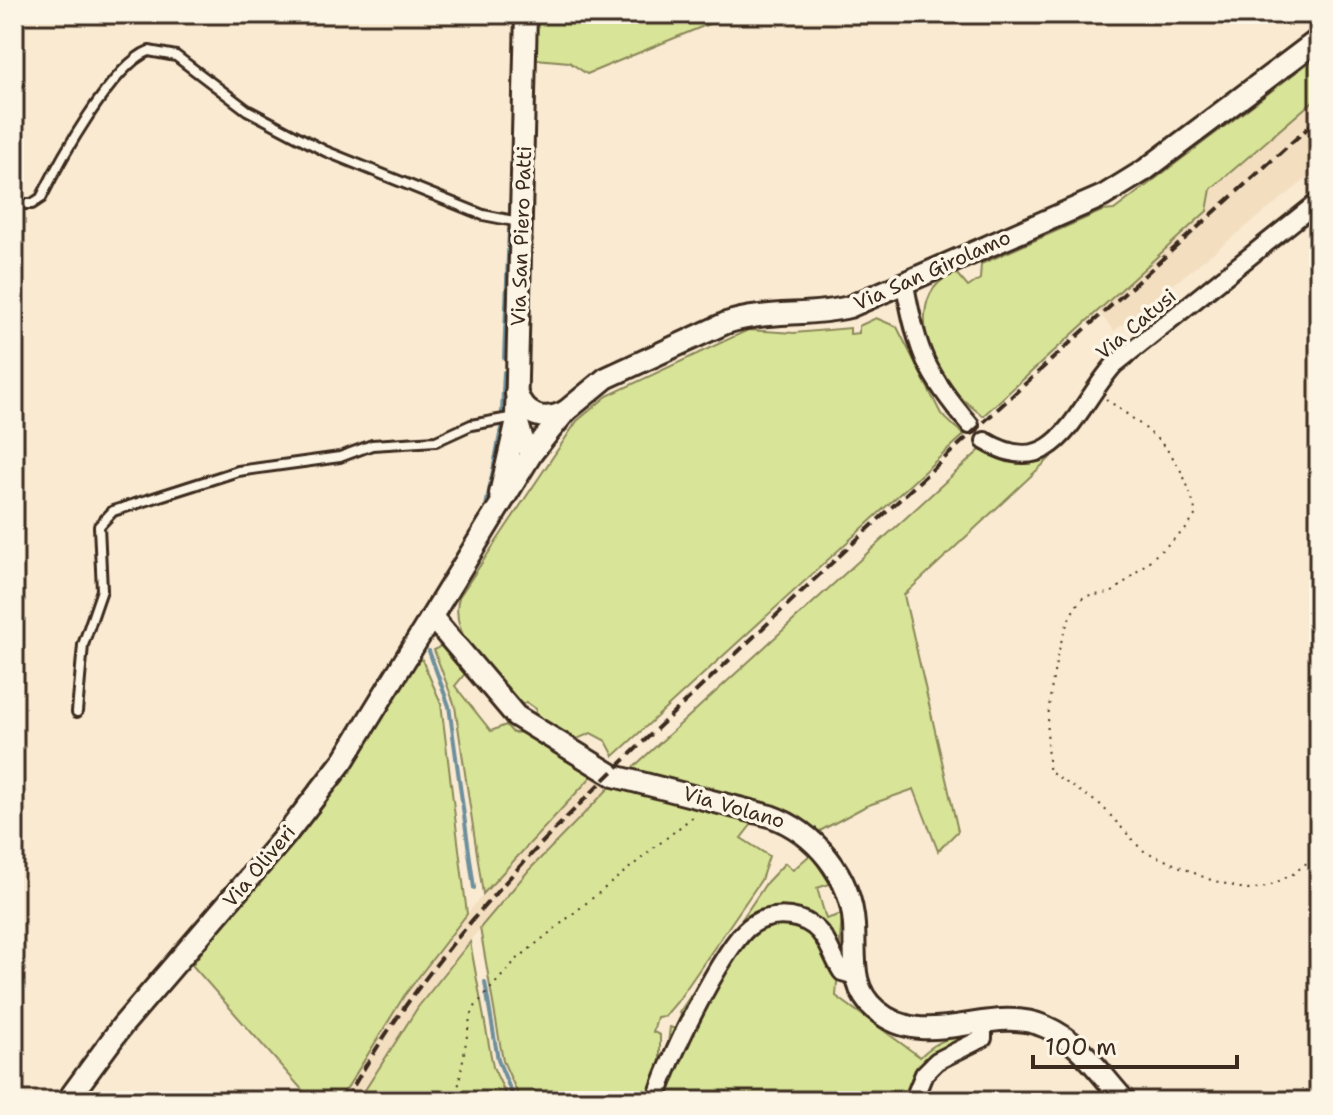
<svg xmlns="http://www.w3.org/2000/svg" width="1333" height="1115" viewBox="0 0 1333 1115" font-family="'Shantell Sans',sans-serif">
<style>
.built{fill:#f3dec0}
.green{fill:#d8e497;stroke:#8a875a;stroke-width:2}
.lines{fill:none;stroke-linecap:round;stroke-linejoin:round}
.stream{stroke:#6d8f9c;stroke-width:4}
.service-casing{stroke:#3b2a1e;stroke-width:14}
.minor-casing{stroke:#3b2a1e;stroke-width:22}
.tertiary-casing{stroke:#3b2a1e;stroke-width:26}
.path{stroke:#3b2a1e;stroke-width:2;stroke-dasharray:2 6;stroke-linecap:butt}
.service{stroke:#fcf5e5;stroke-width:8}
.minor{stroke:#fcf5e5;stroke-width:16}
.tertiary{stroke:#fcf5e5;stroke-width:20}
.rail{stroke:#3b2a1e;stroke-width:4;stroke-dasharray:12 6;stroke-linecap:butt}
.labels{text-anchor:middle;dominant-baseline:central;stroke-width:7;stroke-linejoin:round;paint-order:stroke}
.street-label{font-size:20px;fill:#3b2a1e;stroke:#fcf5e5}
</style>
<rect width="100%" height="100%" fill="#f9ead1"/>
<filter id="ink" filterUnits="userSpaceOnUse"><feTurbulence type="fractalNoise" baseFrequency=".0125" numOctaves="2"/><feDisplacementMap in="SourceGraphic" scale="16" xChannelSelector="R" yChannelSelector="G"/><feConvolveMatrix kernelMatrix="1 2 1 2 8 2 1 2 1" color-interpolation-filters="sRGB"/></filter>
<g filter="url(#ink)">
<g class="built">
<polygon points="1319,96 1319,169 1114,331 1098,311 1207,211 1211,190"/>
<polygon points="592,776 610,787 529,870 480,928 418,1007 358,1101 339,1101 404,996 467,914 514,857"/>
</g>
<g class="green">
<polygon points="534,14 733,14 587,74 569,62 536,59"/>
<path d="M1319,55V96L1211,189L1207,211L983,416C967,403 949,390 939,371C921,338 914,287 956,273L968,287L980,279L981,264L1102,211L1114,210Z"/>
<path d="M876,318L897,327L941,414L964,435L614,756L606,741L591,733L577,739L535,716L536,709L526,702L521,705C496,676 447,640 459,597L577,421L607,396L748,330L794,333L850,328V334L859,333V326Z"/>
<path d="M980,450C1004,464 1023,469 1050,458L904,595L958,831L938,851L914,789L866,806L818,832C786,810 753,802 714,793L713,787L703,785L699,789L628,772Z"/>
<polygon points="443,645 467,671 455,686 491,731 506,725 513,733 525,732 592,776 483,894 455,706 434,650"/>
<polygon points="419,653 441,703 467,914 404,996 339,1101 312,1101 192,965 289,839"/>
<polygon points="610,787 755,820 741,838 769,856 761,880 677,1002 665,1016 657,1017 653,1032 660,1035 660,1091 647,1101 521,1101 503,1061 480,928 529,870"/>
<path d="M811,854L830,884L817,888L826,919L842,914L836,996L920,1057C936,1041 953,1034 976,1037L941,1052L910,1101H670L666,1060L670,1027L675,1029L684,1016L679,1013L767,882L785,863L793,870Z"/>
<polygon points="470,942 493,1067 509,1101 358,1101 418,1007"/>
</g>
<g class="lines">
<g class="stream">
<polyline points="510,213 513,157"/>
<polyline points="504,358 509,229"/>
<polyline points="502,412 504,372"/>
<polyline points="485,512 502,424"/>
<polyline points="429,651 449,706 474,888"/>
<polyline points="485,982 498,1060 515,1101"/>
</g>
<g class="service-casing">
<g id="service">
<path d="M14,204H32L41,198C59,162 112,65 149,51L176,56L247,110L325,151L483,215L519,222"/>
<polyline points="77,712 83,645 102,590 99,526 113,511 238,471 340,457 372,445 436,441 471,425 515,417"/>
</g>
</g>
<g class="minor-casing">
<g id="minor">
<path d="M905,285C917,351 926,374 970,425"/>
<path d="M985,441C1056,484 1074,410 1114,365L1319,201"/>
<path d="M656,1101C664,1067 723,947 749,927C767,913 794,913 813,926C828,937 832,957 842,972L856,976"/>
<polyline points="913,1101 924,1074 937,1061 983,1038 983,1023"/>
</g>
</g>
<g class="tertiary-casing">
<g id="tertiary">
<polyline points="526,14 516,417 523,440 532,453"/>
<path d="M516,393C526,416 543,423 566,411"/>
<polyline points="500,494 516,424"/>
<path d="M432,617L516,716L614,776L770,816C815,832 851,876 854,925C856,955 849,988 876,1010C927,1054 990,1002 1046,1027C1081,1042 1100,1074 1125,1101"/>
<path d="M67,1101L122,1026L285,836L343,761L532,453L566,411L606,378L726,323C765,310 809,317 849,307L1103,196L1145,170L1319,39"/>
</g>
</g>
<g class="path">
<path d="M1106,399C1156,435 1181,451 1196,514L1187,528L1118,588L1111,593L1085,596C1055,619 1041,736 1050,772L1101,805L1142,850L1208,879L1248,890L1267,887L1293,874L1319,853"/>
<polyline points="456,1101 470,1018 476,1005 516,960 696,814"/>
</g>
<use href="#service" class="service"/>
<use href="#minor" class="minor"/>
<use href="#tertiary" class="tertiary"/>
<path class="rail" d="M345,1101C445,922 597,786 743,647C932,467 1125,292 1319,118"/>
</g>
</g>
<g class="labels">
<g class="street-label">
<text transform="translate(521 236) rotate(-88)">Via San Piero Patti</text>
<text transform="translate(932 270) rotate(-24)">Via San Girolamo</text>
<text transform="translate(1136 324) rotate(-40)">Via Catusi</text>
<text transform="translate(734 807) rotate(16)">Via Volano</text>
<text transform="translate(259 866) rotate(-50)">Via Oliveri</text>
</g>
</g>
<rect width="1333" height="1115" fill="none" stroke="#fcf5e5" stroke-width="48"/>
<rect x="24" y="24" width="1285" height="1067" fill="none" stroke="#3b2a1e" stroke-width="3" filter="url(#ink)"/>
<path d="M1033 1055v12h204v-12" fill="none" stroke="#3b2a1e" stroke-width="4"/>
<text x="1045" y="1055" font-size="24" fill="#3b2a1e" stroke="#fcf5e5" stroke-width="6" paint-order="stroke">100 m</text>
</svg>
